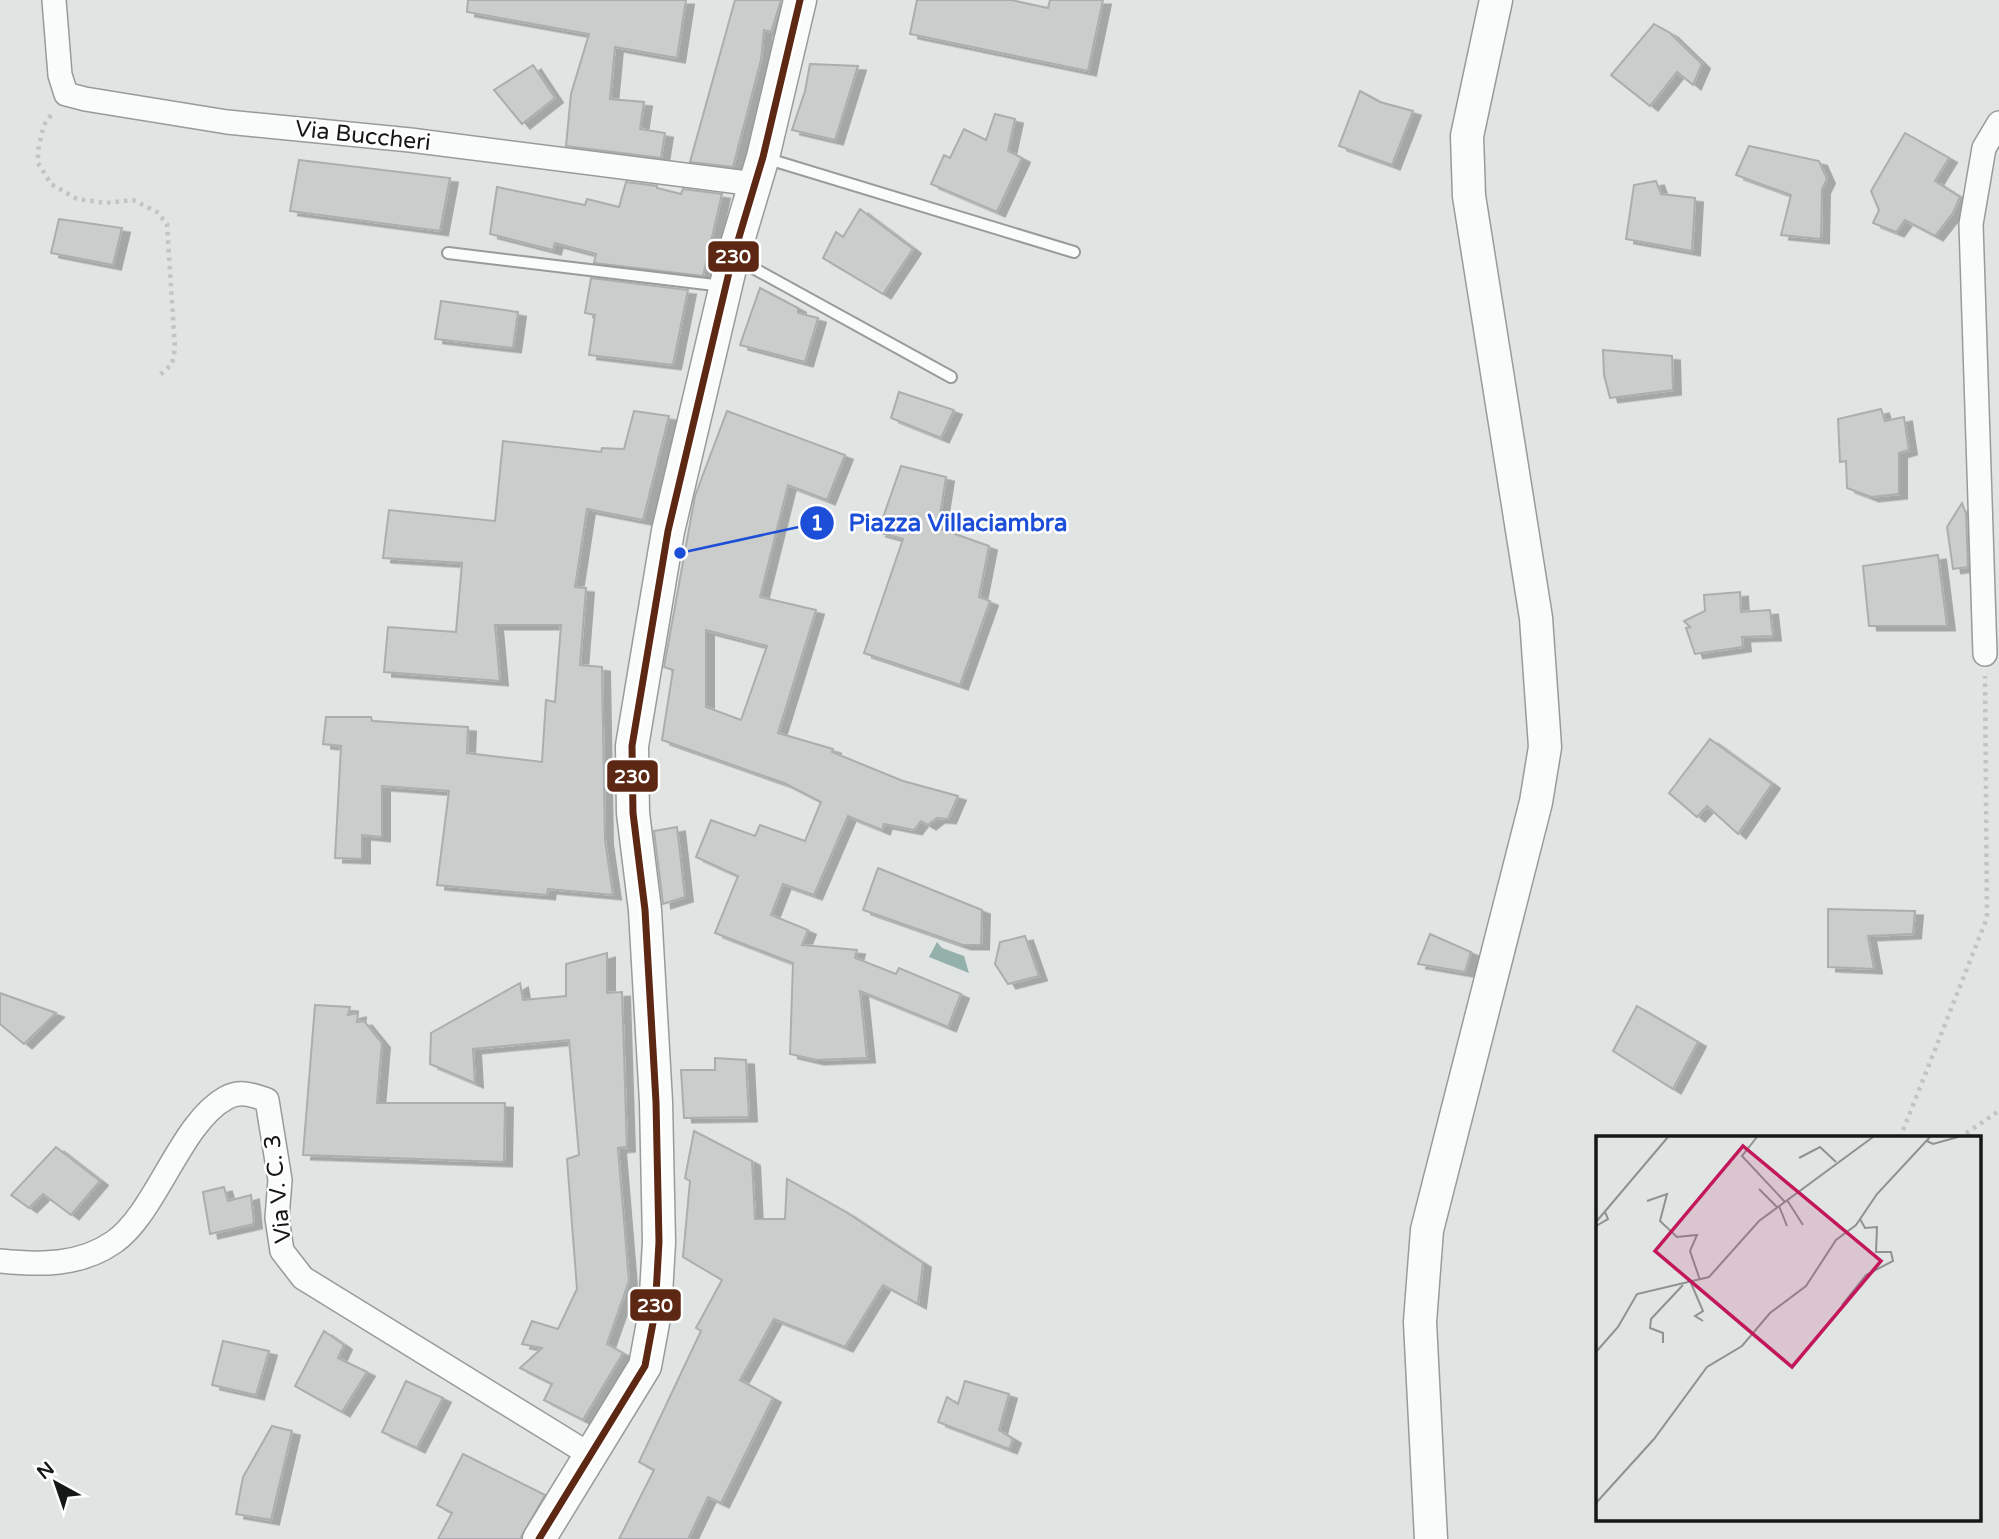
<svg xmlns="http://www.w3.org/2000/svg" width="1999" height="1539" viewBox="0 0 1999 1539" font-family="'Varela Round',sans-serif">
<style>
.water{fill:#94b0ab}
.building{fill:#cacdcc;stroke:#abaeae;stroke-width:2;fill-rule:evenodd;filter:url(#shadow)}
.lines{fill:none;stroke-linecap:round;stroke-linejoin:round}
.lane-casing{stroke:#999b9b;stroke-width:14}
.street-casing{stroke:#999b9b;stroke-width:26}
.secondary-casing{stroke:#999b9b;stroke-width:35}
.path{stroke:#c3c3c3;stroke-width:4.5;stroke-dasharray:3.5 5;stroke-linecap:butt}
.lane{stroke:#fafbfb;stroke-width:10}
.street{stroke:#fafbfb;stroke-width:23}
.secondary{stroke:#fafbfb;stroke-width:32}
.bus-1-casing{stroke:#fff;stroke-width:12}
.bus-1{stroke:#5c2814;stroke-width:7}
.labels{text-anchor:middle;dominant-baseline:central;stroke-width:5;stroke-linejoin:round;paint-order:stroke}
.street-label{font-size:23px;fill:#161817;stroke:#fff}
.inset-road{fill:none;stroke:#8f9291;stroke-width:2}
.view{fill:#c2185b;fill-opacity:0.15;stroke:#c2185b;stroke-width:3.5}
.inset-edge{fill:none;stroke:#161817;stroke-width:3.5}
.leader{fill:none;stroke:#1d4ed8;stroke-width:2.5}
.callout-dot{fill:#1d4ed8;stroke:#fff;stroke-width:2.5}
.mark-label{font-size:21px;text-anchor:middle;font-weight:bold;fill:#fff}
.callout-label{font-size:24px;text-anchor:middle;font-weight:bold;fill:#1d4ed8;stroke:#fff;stroke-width:5;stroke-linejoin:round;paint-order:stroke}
.line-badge{stroke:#fff;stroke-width:2.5}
.badge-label{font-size:19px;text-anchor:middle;font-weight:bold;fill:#fff}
</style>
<defs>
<filter id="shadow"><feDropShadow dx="8" dy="4.5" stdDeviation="0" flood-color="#0004"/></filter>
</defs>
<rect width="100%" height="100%" fill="#e0e4e3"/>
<polygon class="water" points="937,942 942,948 964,956 969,973 929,957"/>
<g class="building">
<polygon points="468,0 686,0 677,58 615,47 610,99 644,102 640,129 665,133 661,158 566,146 571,94 589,34 467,12"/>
<polygon points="735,0 781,0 771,32 764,30 761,60 733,167 690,162"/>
<polygon points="917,0 1011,0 1048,8 1050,0 1103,0 1088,71 910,34"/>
<polygon points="1654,24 1670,33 1702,64 1693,85 1677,72 1650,106 1611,75"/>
<polygon points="810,64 858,66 835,140 792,130 805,91"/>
<polygon points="533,65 555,98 522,124 494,90"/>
<polygon points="1360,91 1380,102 1413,111 1392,165 1339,146"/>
<polygon points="995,114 1015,119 1008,151 1022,158 997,212 931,184 944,155 950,158 964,129 986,140"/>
<polygon points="1905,133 1949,158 1935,181 1960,197 1953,213 1935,236 1905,220 1896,232 1873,223 1879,210 1871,191"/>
<polygon points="1749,146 1819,161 1827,179 1822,189 1821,239 1781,235 1791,195 1736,175"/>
<polygon points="299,160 450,178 440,231 290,211"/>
<polygon points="1656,181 1661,194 1695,198 1692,251 1626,239 1634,185"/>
<polygon points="626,182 657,186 657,188 681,194 683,189 722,194 703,276 594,263 596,254 555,243 553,250 490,234 497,187 585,205 587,199 619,207"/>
<polygon points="860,209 913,249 883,294 823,258 836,232 843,237"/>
<polygon points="59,219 122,228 113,265 51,253"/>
<polygon points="591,278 688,290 673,365 589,355 595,315 585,313"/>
<polygon points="760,288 798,308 798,313 818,318 805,362 740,345"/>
<polygon points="441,301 518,312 513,348 435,339"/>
<polygon points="1603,350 1672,356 1673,390 1610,398 1604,375"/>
<polygon points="899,392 954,410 941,438 891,418"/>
<polygon points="1881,409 1885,421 1904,417 1909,450 1899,453 1899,494 1871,497 1847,488 1846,461 1840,462 1838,419"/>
<polygon points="634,411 669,416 643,520 587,509 575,587 586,588 580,665 602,667 605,840 613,895 548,889 547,895 437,885 449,791 382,786 382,837 362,835 362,859 335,858 341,746 323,744 326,717 371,717 372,721 468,727 467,753 542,762 546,700 555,702 561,625 495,625 500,681 384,672 388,627 456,632 462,563 383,558 389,510 495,521 503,441 601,452 602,448 624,449"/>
<path d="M727,411L845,455L827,500L788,485L760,597L816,610L778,733L833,749L832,752L903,781L958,796L948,819L937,818L928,825L921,821L914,830L884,824L882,830L848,816L814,895L783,884L771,915L808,930L802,945L857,950L855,958L896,974L899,968L961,994L948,1027L860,991L867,1058L816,1060L790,1054L793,963L715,933L738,876L696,857L711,820L755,836L760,825L805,841L821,802L784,783L662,740L673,670L664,667L695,496ZM706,630L767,646L741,720L706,707Z"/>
<polygon points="901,466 946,477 938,528 989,546 979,597 990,601 960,685 864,653 903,539 878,532"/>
<polygon points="1962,503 1966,514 1968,567 1953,569 1947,527"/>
<polygon points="1938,555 1947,626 1869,626 1863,566"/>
<polygon points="1740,592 1741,612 1770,610 1773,636 1742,637 1743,647 1695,654 1686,628 1690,627 1684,621 1705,611 1704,595"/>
<polygon points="1710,739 1772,784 1738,834 1707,806 1697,817 1669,793"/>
<polygon points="677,827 685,897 663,904 654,831"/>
<polygon points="878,868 982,910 981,945 963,945 863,910"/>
<polygon points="1828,909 1915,911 1913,934 1868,936 1874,969 1828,967"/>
<polygon points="1430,934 1471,952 1465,972 1418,964"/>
<polygon points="1025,936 1039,976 1008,984 995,964 1000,942"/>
<polygon points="607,953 607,993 622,992 627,1147 618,1148 629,1281 607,1344 623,1353 583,1420 544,1400 552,1384 520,1368 542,1348 522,1344 532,1321 558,1329 577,1289 567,1159 579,1155 569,1040 473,1049 475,1083 430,1064 431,1033 520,983 523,1000 566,996 566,964"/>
<polygon points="0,993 56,1013 24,1044 0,1024"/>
<polygon points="315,1005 350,1007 348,1015 358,1013 357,1022 364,1021 382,1043 377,1103 505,1103 504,1162 303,1155"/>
<polygon points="1637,1006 1698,1042 1673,1089 1613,1051"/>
<polygon points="715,1058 746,1060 749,1117 684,1118 681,1070 715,1070"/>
<polygon points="694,1131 752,1161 755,1219 785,1219 787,1179 846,1212 923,1263 918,1304 883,1285 845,1347 774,1319 740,1380 773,1398 721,1503 708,1497 688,1539 619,1539 654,1470 639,1462 701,1331 696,1328 722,1280 683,1257 690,1181 685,1178"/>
<polygon points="56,1147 100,1181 71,1215 43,1194 29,1208 11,1195"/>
<polygon points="224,1187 228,1201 251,1195 254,1224 210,1234 203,1192"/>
<polygon points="324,1331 344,1345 338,1358 367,1372 342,1412 295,1386"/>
<polygon points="223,1341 269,1351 256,1395 212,1385"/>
<polygon points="406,1381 443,1398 417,1448 382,1432"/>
<polygon points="965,1381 1009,1394 999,1430 1013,1439 1009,1449 938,1422 947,1397 958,1404"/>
<polygon points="272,1426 292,1431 271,1520 236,1514 243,1477"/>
<polygon points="463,1454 545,1495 520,1539 438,1539 452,1513 437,1505"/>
</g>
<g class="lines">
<g class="lane-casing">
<g id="lane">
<polyline points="765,158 1074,252"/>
<polyline points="448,253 723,286"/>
<polyline points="735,258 951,377"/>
</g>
</g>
<g class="street-casing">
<g id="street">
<polyline points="54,0 60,75 66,94 85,99 227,122 410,140 755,184"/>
<polyline points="1985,654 1971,224 1984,148 1999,123"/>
<path d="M0,1261C39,1265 80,1266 114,1242C156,1213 181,1122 226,1098C240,1090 253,1095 267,1100L280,1180L277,1218L282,1251L303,1278L592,1456"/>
</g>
</g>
<g class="secondary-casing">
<g id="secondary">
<polyline points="539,1539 645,1366 655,1312 659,1242 656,1102 645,910 633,813 632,746 668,531 731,264 763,157 800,0"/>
<polyline points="1431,1539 1420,1322 1427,1230 1536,802 1545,747 1536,618 1469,196 1467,136 1496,0"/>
</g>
</g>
<g class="path">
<polyline points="51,115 44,125 38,150 38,163 51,184 77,199 106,203 133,200 157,212 167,224 175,349 172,364 160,375"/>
<polyline points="1900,1138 1987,918 1985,676"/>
<polyline points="1959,1138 1999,1111"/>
</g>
<use href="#lane" class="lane"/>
<use href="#street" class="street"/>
<use href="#secondary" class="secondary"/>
<g class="bus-1-casing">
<polyline id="bus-1" points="539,1539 645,1366 655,1312 659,1242 656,1102 645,910 633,813 632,746 668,531 731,264 763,157 800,0"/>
</g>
<use href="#bus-1" class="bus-1"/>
</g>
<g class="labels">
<g class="street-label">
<text transform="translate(363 136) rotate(6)">Via Buccheri</text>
<text transform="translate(278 1189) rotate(-96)">Via V. C. 3</text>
</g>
</g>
<g transform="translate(1596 1136)">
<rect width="385" height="385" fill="#e0e4e3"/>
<path class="inset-road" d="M161,1L146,20L189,66M331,5L337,8L362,1M203,22L224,11L240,26M163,53L181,71M191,64L207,89M51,65L71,58L64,85L81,101L101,99L94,115L104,144M183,70L191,90M0,86L72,1M0,90L12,83L9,76M95,147L107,175L99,180L107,185M246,169L270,139L297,125L295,116H280L281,91L269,92L264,83M67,207V197L54,192L55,183L87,149M0,216L22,191L41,158L113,141L163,85L277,1M0,367L58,303L111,231L146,210L174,177L210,150L240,104L260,89L281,58L334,1"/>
<path class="view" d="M147,10L285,125L196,231L59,115Z"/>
<rect width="385" height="385" class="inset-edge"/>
</g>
<path class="leader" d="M680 553L817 523"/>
<g class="callout-dot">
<circle cx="680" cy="553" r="7"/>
<circle cx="817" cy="523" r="18"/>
</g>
<g class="mark-label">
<text x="817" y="530">1</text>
</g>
<g class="callout-label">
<text x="958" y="531">Piazza Villaciambra</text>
</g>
<g class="line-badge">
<rect x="707" y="240" width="53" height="33" rx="7" fill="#5c2814"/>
<rect x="606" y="759" width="53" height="34" rx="7" fill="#5c2814"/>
<rect x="629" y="1288" width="53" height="34" rx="7" fill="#5c2814"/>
</g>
<g class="badge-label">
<text x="733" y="263">230</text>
<text x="632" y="783">230</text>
<text x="655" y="1312">230</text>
</g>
<g transform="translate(56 1483) rotate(320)" stroke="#ffffff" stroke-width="5" paint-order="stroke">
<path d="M0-5L12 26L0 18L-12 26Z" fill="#161817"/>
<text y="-10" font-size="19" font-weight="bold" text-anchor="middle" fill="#161817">N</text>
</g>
</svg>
